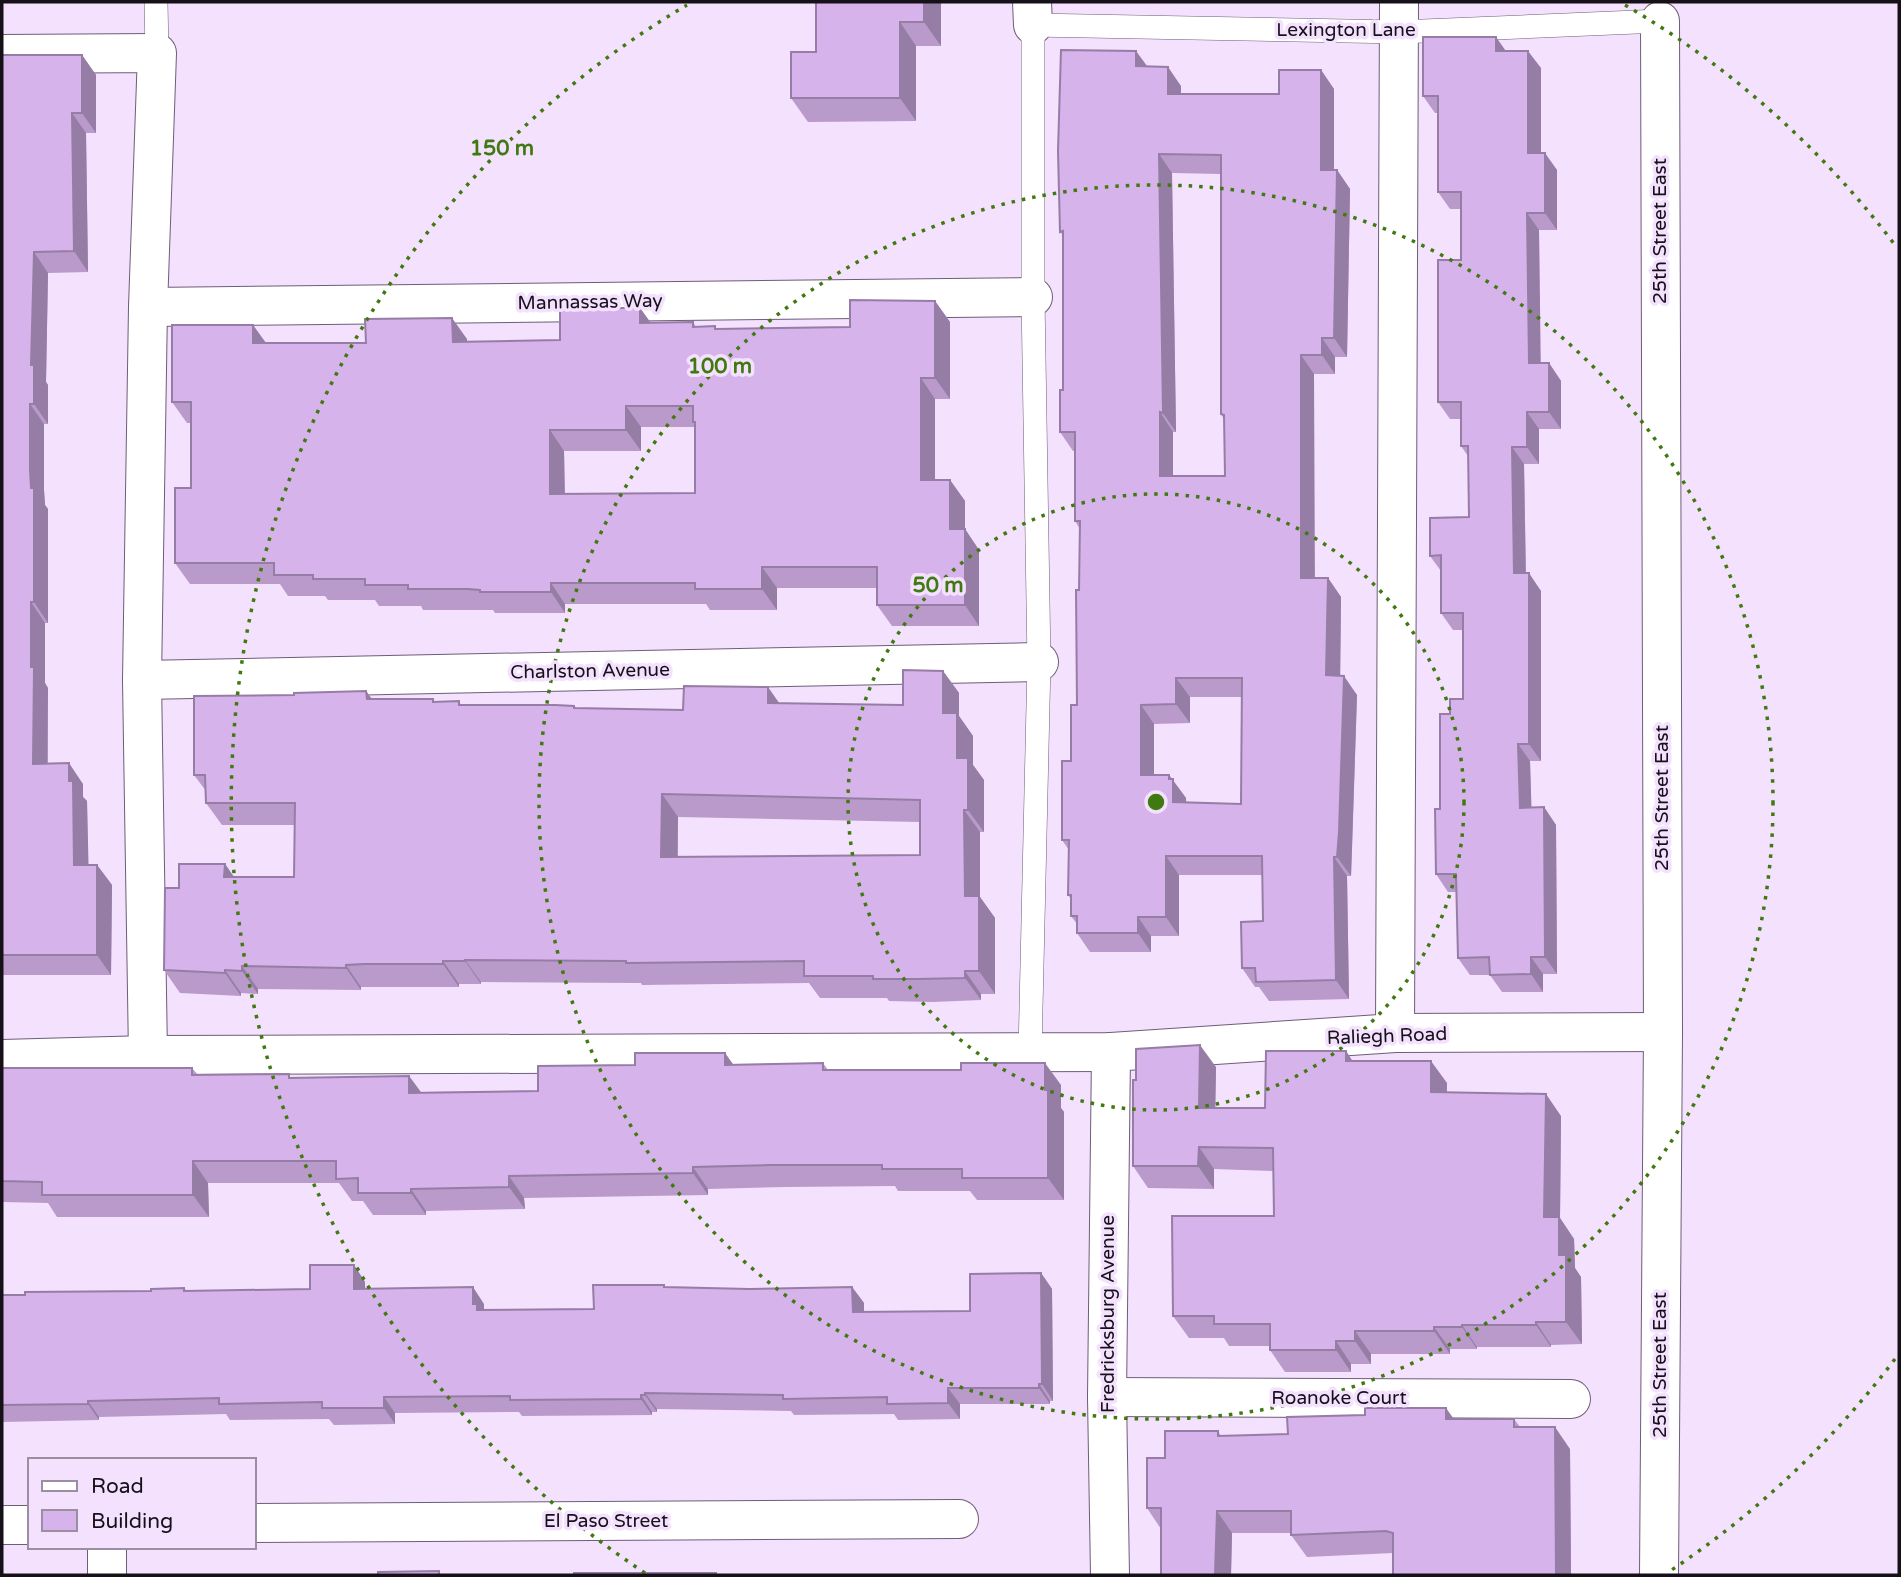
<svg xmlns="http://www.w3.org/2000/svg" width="1901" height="1577" viewBox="0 0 1901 1577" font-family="'Varela Round',sans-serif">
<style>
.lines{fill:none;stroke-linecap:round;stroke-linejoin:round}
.service-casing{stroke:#6d5e76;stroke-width:24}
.minor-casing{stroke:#6d5e76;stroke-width:40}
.tertiary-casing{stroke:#6d5e76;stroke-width:40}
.service{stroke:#fff;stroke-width:23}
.minor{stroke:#fff;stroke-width:38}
.tertiary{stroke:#fff;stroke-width:38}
.wall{fill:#b99acb;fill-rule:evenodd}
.shaded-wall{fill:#967da5}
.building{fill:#d7b3ec;stroke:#967da5;stroke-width:2;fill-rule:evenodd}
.ring{fill:none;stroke:#40790f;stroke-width:3.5;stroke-dasharray:3.5 7}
.labels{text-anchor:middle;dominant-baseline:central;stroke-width:7;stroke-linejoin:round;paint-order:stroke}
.street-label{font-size:19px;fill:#161019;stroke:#f3e1fe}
.centre{fill:#40790f;stroke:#f3e1fe;stroke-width:3.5}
.ring-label{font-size:21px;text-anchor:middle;font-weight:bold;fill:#40790f;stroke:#f3e1fe;stroke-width:7;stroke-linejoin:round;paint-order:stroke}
</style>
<rect width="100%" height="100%" fill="#f3e1fe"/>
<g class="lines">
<g class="service-casing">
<g id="service">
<polyline points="156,2 157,53"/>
<polyline points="1030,1052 1039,662 1033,297 1033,25 1399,32 1660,21"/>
</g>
</g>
<g class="minor-casing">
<g id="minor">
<polyline points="1032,2 1033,25"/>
<polyline points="2,54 157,53 148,307 142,680 148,1055"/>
<polyline points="148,307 1033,297"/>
<polyline points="142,680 1039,662"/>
<polyline points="1395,1033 1399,2"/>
<polyline points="2,1059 148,1055 1111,1052 1395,1033 1663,1032"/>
<polyline points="1107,1397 1571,1399"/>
<polyline points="254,1523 959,1519"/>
<polyline points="2,1525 30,1525"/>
<polyline points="107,1575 107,1547"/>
<polyline points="1110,1575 1107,1397 1111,1052"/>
</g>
</g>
<g class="tertiary-casing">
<polyline id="tertiary" points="1659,1575 1663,1032 1660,21"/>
</g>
<use href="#service" class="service"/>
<use href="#minor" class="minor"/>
<use href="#tertiary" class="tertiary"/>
</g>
<g class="wall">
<polygon points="941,2 941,46 916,46 916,121 808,122 791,98 816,52"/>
<polygon points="1505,51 1541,68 1541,153 1557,170 1557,230 1539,230 1540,363 1549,363 1561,381 1561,429 1539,429 1539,464 1524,464 1526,573 1541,591 1541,761 1530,761 1531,808 1544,807 1556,825 1557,974 1543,974 1543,992 1502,992 1490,975 1470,975 1458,958 1457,892 1448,892 1436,874 1440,809 1450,714 1463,699 1463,630 1453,630 1441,613 1441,571 1430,556 1469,517 1468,456 1461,446 1461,419 1450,419 1438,402 1461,260 1461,209 1450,209 1438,192 1438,113 1435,113 1423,96"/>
<polygon points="2,55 82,55 96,75 96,133 86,133 88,272 48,273 46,382 48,385 48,424 44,424 44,490 45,505 48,509 48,623 45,623 45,683 48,688 48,764 83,784 83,797 87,801 88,865 97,865 112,885 111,975 2,975"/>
<path d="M1147,66L1181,86V94H1279L1321,70L1334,89V170H1337L1350,189L1347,357H1335V374H1314V578H1328L1341,597L1340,676L1357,695L1352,851L1351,876H1347L1349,999L1269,1001L1259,987H1255L1242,968L1263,921L1262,875H1179V936H1151V952H1090L1077,933V924L1071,916V899L1068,895L1069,850L1062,840L1077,705L1080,529L1075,521V451H1073L1060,432L1063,390V235L1060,232ZM1172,173L1221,174V414L1224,419L1225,476H1173V432H1176ZM1190,697H1242L1241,804L1186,803V798L1169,775H1154V724L1190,723Z"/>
<path d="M935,301L950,322V399H935V480H950L965,501V529L979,550V626H892L877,605V588H777V610H710L706,604H565V613H495L493,610H423L421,606H379L375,600H328L325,596H288L280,584H190L175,563L191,488V423H187L172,402L253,325L266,343H366L467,339V342L560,340L640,308L651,323L693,322L696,327L715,326L717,329L850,327ZM641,427H695V493L565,494L564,451H641Z"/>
<path d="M943,671L959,693V716L973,736V765L984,780V832H980V897L995,918V994H981V1000L933,1002L889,1001L887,998H820L809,983L642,985L641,983L481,982V984H459V987H361V990L258,989V994L241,993V996L180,993L164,970L179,888L225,864L234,877H294L295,825H222L206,803V791L194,775L294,695L366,691L372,699H433L435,702L459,701L461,705L574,706L576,708L683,710L780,704L903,705ZM678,817L920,822V855L678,857Z"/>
<polygon points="1346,1051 1352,1061 1447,1083 1447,1092 1561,1116 1560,1218 1574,1239 1575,1268 1581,1277 1582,1344 1551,1345 1551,1347 1477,1347 1477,1349 1450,1349 1450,1354 1371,1354 1371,1364 1351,1364 1351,1372 1285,1372 1270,1350 1270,1346 1229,1346 1224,1338 1189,1338 1173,1316 1274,1216 1273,1171 1214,1169 1214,1189 1148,1188 1133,1166 1216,1067 1215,1108 1265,1108"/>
<polygon points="725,1053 733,1064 823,1063 828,1070 1061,1085 1061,1108 1064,1112 1064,1200 977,1200 970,1191 898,1191 895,1186 786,1187 708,1189 708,1195 524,1198 525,1209 426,1211 426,1215 373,1215 363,1201 352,1201 339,1183 208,1183 209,1217 57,1217 48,1203 2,1202 2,1068 192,1068 198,1075 292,1078 409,1076 421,1092 538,1091 635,1065"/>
<polygon points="354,1265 365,1282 365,1288 484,1304 484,1310 594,1309 666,1287 749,1289 852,1287 864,1303 864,1312 970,1311 1041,1273 1052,1289 1053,1401 1050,1401 1050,1404 960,1404 960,1419 898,1420 894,1414 794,1415 791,1411 657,1409 657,1412 652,1412 652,1415 522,1416 519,1412 395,1413 395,1424 334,1425 329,1419 230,1420 226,1414 99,1417 99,1420 2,1422 2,1295 151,1291 184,1288 187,1291 310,1289"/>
<polygon points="1454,1419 1514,1419 1520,1427 1570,1449 1571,1575 1393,1575 1393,1553 1307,1557 1291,1535 1291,1533 1232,1533 1231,1575 1161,1575 1161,1529 1147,1508 1165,1458 1218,1431 1221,1436 1288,1434"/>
</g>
<g class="shaded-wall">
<polygon points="924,2 941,2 941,46 924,22"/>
<polygon points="900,22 916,46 916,121 900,98"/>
<polygon points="1496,37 1508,54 1496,51"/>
<polygon points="1136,51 1150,70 1136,66"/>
<polygon points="1528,51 1541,68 1541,170 1528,153"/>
<polygon points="82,55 96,75 96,133 82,113"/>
<polygon points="1168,67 1181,86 1181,113 1168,94"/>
<polygon points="1321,70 1334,89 1334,189 1321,170"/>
<polygon points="72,113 86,133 88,272 74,251"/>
<polygon points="1545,153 1557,170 1557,230 1545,213"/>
<polygon points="1159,154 1172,173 1176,432 1163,413"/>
<polygon points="1337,170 1350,189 1347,357 1334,338"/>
<polygon points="1527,213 1539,230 1541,381 1529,363"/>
<polygon points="34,252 48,273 46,382 48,385 48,424 34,404 31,365"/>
<polygon points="935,301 950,322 950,399 935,378"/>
<polygon points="640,308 655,329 640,323"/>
<polygon points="452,318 467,339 467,363 453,342"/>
<polygon points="253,325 268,346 253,343"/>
<polygon points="1322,338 1335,357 1335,374 1322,355"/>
<polygon points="1301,355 1314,374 1315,597 1301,578"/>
<polygon points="1549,363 1561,381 1561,429 1549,412"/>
<polygon points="921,378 935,399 935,501 921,480"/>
<polygon points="30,404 44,424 44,490 45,505 48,509 48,623 34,602 30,470"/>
<polygon points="626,406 641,427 641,451 626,430"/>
<polygon points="1160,412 1173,432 1173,495 1160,476"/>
<polygon points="1527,412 1539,429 1539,464 1527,447"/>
<polygon points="550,430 564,451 565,515 550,494"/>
<polygon points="1512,447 1524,464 1526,591 1514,573"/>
<polygon points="950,480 965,501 965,550 950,529"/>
<polygon points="965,529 979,550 979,626 965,605"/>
<polygon points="762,567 777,588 777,610 762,589"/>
<polygon points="1529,573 1541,591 1541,761 1529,744"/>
<polygon points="1328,578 1341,597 1340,694 1326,675"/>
<polygon points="551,583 565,604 565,613 551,592"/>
<polygon points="31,602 45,623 45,683 48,688 47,784 33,764 31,667"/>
<polygon points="943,671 959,693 959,716 973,736 973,765 984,780 984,832 968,810 957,758 943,713"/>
<polygon points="1344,676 1357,695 1351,876 1337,857"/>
<polygon points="1176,678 1190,697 1190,723 1176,704"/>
<polygon points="768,687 784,710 768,703"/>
<polygon points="366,691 382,714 367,699"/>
<polygon points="1141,705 1154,724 1154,795 1141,775"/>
<polygon points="1518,744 1530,761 1532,825 1520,808"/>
<polygon points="69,763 83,784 83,797 87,801 89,885 74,865 69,781"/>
<polygon points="1169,775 1186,798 1187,822 1173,802"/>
<polygon points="662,794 678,817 677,880 661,857"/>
<polygon points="1544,807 1556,825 1557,974 1545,957"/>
<polygon points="964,810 980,832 980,897 995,918 995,994 979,971 965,896"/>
<polygon points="1166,856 1179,875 1179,936 1166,917"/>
<polygon points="1334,857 1347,876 1349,999 1336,980"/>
<polygon points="225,864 240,886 224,877"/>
<polygon points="97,865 112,885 111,975 97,955"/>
<polygon points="1138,917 1151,936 1151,952 1138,933"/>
<polygon points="1531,957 1543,974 1543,992 1531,974"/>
<polygon points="465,960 481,982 481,984 465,961"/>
<polygon points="443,961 459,984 459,987 443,964"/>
<polygon points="346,965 361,987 361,990 346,968"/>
<polygon points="242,966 258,989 258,994 242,971"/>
<polygon points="225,970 241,993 241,996 225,973"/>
<polygon points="965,971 981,994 981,1000 965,978"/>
<polygon points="1200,1045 1216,1067 1215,1130 1199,1108"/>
<polygon points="1346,1051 1361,1074 1346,1061"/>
<polygon points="725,1053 740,1075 725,1065"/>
<polygon points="1431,1061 1447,1083 1446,1114 1431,1092"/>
<polygon points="1045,1063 1061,1085 1061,1108 1064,1112 1064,1200 1048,1178"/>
<polygon points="409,1076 425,1098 409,1093"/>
<polygon points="1546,1094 1561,1116 1560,1218 1574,1239 1575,1268 1581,1277 1582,1344 1566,1322 1559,1255 1544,1217"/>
<polygon points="1199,1147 1214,1169 1214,1189 1198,1166"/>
<polygon points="193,1161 208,1183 209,1217 193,1195"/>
<polygon points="693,1167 708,1189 708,1195 693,1173"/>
<polygon points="509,1176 524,1198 525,1209 509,1187"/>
<polygon points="411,1189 426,1211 426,1215 411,1193"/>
<polygon points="354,1265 365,1282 365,1305 354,1289"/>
<polygon points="1041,1273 1052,1289 1053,1401 1042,1384"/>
<polygon points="473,1287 484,1304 484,1315 489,1326 473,1304"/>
<polygon points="852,1287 864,1303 864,1328 853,1312"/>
<polygon points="1536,1322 1551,1345 1551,1347 1536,1325"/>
<polygon points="1462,1325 1477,1347 1477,1349 1462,1327"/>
<polygon points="1434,1327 1450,1349 1450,1354 1434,1331"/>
<polygon points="1355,1331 1371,1354 1371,1364 1355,1341"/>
<polygon points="1336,1341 1351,1364 1351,1372 1336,1350"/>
<polygon points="1039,1384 1050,1401 1050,1404 1039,1388"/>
<polygon points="948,1388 960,1404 960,1419 948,1403"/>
<polygon points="645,1393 657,1409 657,1412 645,1395"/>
<polygon points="641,1395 652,1412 652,1415 641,1399"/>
<polygon points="384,1397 395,1413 395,1424 384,1408"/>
<polygon points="88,1401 99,1417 99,1420 88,1404"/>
<polygon points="1446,1408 1461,1429 1446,1419"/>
<polygon points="1555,1427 1570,1449 1571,1575 1556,1575"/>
<polygon points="1217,1511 1232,1533 1231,1575 1215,1575"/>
</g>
<g class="building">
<polygon points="816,2 924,2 924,22 900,22 900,98 791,98 791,52 816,52"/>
<polygon points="1423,37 1496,37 1496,51 1528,51 1528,153 1545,153 1545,213 1527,213 1529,363 1549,363 1549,412 1527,412 1527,447 1512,447 1514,573 1529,573 1529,744 1518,744 1520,808 1544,807 1545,957 1531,957 1531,974 1490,975 1489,957 1458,958 1456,874 1436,874 1435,809 1440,809 1440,714 1450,714 1450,699 1463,699 1463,613 1441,613 1441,555 1430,556 1430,518 1469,517 1468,446 1461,446 1461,402 1438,402 1438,260 1461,260 1461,192 1438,192 1438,96 1423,96"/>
<path d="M1061,50L1136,51V66L1168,67V94H1279V70H1321V170H1337L1334,338H1322V355H1301V578H1328L1326,675L1344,676L1339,832L1337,857H1334L1336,980L1256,982L1255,968H1242L1241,922L1263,921L1262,856H1166V917H1138V933H1077V916H1071V895H1068L1069,840H1062V761H1071V705H1077L1076,590H1079L1080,521H1075V432H1060V390H1063V231L1060,232L1058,151ZM1159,154L1221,155V414L1224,415L1225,476H1160V412L1163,413ZM1176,678H1242L1241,804L1173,802V779H1169V775H1141V705L1176,704Z"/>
<polygon points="2,55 82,55 82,113 72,113 74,251 34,252 31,365 34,365 34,404 30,404 30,470 31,488 34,488 34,602 31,602 31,667 34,667 33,764 69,763 69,781 73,781 74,865 97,865 97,955 2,955"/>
<path d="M850,300L935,301V378H921V480H950V529H965V605H877V567H762V589H695V583H551V592H480V590L468,589H408V585H365V579H313V575H274V563H175V488H191V402H172V325H253V343H366L365,319L452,318L453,342L560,340V308H640V323L693,322V327L715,326V329L850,327ZM626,406H693V422H695V493L550,494V430H626Z"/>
<path d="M903,670L943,671V713H957V758H968V810H964L965,896H979V971H965V978L917,979H873V976H804V961L626,963V961L465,960V961H443V964H364L346,965V968L242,966V971L225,970V973L164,970L165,888H179V864H225L224,877H294L295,803H206L205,775H194V696L294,695V693L366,691L367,699H433V702L459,701V705H555L574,706V708L683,710L684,686L768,687V703L903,705ZM662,794L920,800V855L661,857Z"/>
<polygon points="1200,1045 1199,1108 1265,1108 1266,1051 1346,1051 1346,1061 1431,1061 1431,1092 1546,1094 1544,1217 1559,1217 1559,1255 1566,1255 1566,1322 1536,1322 1536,1325 1462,1325 1462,1327 1434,1327 1434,1331 1355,1331 1355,1341 1336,1341 1336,1350 1270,1350 1270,1324 1214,1324 1214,1316 1173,1316 1172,1216 1274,1216 1273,1148 1199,1147 1198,1166 1133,1166 1133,1080 1136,1080 1136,1049"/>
<polygon points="635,1053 725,1053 725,1065 823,1063 823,1070 961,1070 961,1063 1045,1063 1045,1090 1048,1090 1048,1178 962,1178 962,1169 882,1169 882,1165 771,1165 693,1167 693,1173 509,1176 509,1187 411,1189 411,1193 358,1193 358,1178 336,1179 336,1161 193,1161 193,1195 42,1195 42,1182 2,1181 2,1068 192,1068 192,1075 289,1074 289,1078 409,1076 409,1093 538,1091 538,1066 635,1065"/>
<polygon points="310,1265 354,1265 354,1289 473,1287 473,1304 477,1304 477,1310 594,1309 593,1285 664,1285 664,1287 749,1289 852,1287 853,1312 970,1311 970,1274 1041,1273 1042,1384 1039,1384 1039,1388 948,1388 948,1403 887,1404 887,1397 783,1399 783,1395 645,1393 645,1395 641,1395 641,1399 510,1400 510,1396 384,1397 384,1408 322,1408 322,1402 219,1404 219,1398 88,1401 88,1404 2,1405 2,1295 25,1295 25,1292 151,1291 151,1289 184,1288 184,1291 310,1289"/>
<polygon points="1365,1408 1446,1408 1446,1419 1514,1419 1514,1427 1555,1427 1556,1575 1393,1575 1393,1533 1386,1531 1291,1535 1291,1511 1217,1511 1215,1575 1161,1575 1161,1508 1147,1508 1147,1458 1165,1458 1165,1431 1218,1431 1218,1436 1288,1434 1287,1417 1365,1415"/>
<polygon points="439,1571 439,1575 378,1575 378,1572"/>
<rect x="574" y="1573" width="142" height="2"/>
</g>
<g class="ring">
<circle cx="1156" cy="802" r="308"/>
<circle cx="1156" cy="802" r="617"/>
<path d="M1895 1359A925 925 0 0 1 1667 1573M645 1573A925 925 0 0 1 687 5M1625 5A925 925 0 0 1 1895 245"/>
</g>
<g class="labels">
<g class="street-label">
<text x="1346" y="30">Lexington Lane</text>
<text transform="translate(1660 231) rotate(-90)">25th Street East</text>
<text transform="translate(590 302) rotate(-1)">Mannassas Way</text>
<text transform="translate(590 671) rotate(-1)">Charlston Avenue</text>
<text transform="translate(1662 798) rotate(-90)">25th Street East</text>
<text transform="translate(1387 1036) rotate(-2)">Raliegh Road</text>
<text transform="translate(1108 1314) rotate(-90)">Fredricksburg Avenue</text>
<text transform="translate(1660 1365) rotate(-90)">25th Street East</text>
<text x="1339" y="1398">Roanoke Court</text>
<text x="606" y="1521">El Paso Street</text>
</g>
</g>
<circle cx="1156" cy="802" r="10" class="centre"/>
<g class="ring-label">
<text x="502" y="155">150 m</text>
<text x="720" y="373">100 m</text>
<text x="938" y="592">50 m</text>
</g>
<rect width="1901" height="1577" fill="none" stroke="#161019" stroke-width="7"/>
<rect x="28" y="1458" width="228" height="91" fill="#f3e1fe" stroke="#9b8da2" stroke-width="2"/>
<rect x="42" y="1481" width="35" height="10" fill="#ffffff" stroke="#9b8da2" stroke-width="2"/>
<text x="91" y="1493" font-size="21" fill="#161019">Road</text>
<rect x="42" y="1510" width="35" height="21" fill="#d7b3ec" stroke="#9b8da2" stroke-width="2"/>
<text x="91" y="1528" font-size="21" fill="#161019">Building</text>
</svg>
